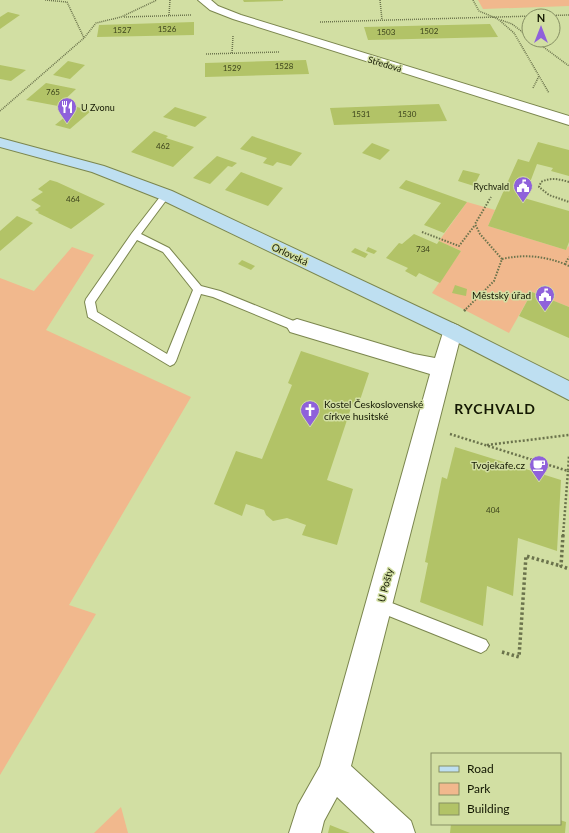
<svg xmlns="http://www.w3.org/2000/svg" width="569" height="833" viewBox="0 0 569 833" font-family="Lato,sans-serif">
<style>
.green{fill:#f1b88d}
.building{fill:#b2c367}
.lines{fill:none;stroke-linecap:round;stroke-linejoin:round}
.lane-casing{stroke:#7b864e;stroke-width:2}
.street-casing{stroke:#7b864e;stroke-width:2}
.secondary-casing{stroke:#7b864e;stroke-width:2}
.path-far3{stroke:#6b734c;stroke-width:1.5;stroke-dasharray:1 1;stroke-linecap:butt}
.path-far2{stroke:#6b734c;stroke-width:2;stroke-dasharray:1.5 1.5;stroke-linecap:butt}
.path-far1{stroke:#6b734c;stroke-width:2.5;stroke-dasharray:2 2;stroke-linecap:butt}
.path{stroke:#6b734c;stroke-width:3.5;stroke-dasharray:2.5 2.5;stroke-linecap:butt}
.lane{fill:#fff;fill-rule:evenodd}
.street{fill:#fff;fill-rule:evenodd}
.secondary{fill:#bedff1;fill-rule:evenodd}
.labels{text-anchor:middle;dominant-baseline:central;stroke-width:3;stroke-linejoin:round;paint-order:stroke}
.number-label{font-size:8px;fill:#3b421b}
.far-street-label{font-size:9px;fill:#131702;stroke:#d2dfa3}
.far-poi-label{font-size:9px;fill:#131702;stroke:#d2dfa3;text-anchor:start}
.street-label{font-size:10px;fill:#131702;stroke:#d2dfa3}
.poi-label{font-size:10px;fill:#131702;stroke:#d2dfa3;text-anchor:end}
.district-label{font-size:14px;font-weight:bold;letter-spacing:1px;fill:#131702;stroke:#d2dfa3}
</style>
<rect width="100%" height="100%" fill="#d2dfa3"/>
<g class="green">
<polygon points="478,0 569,0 569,6 483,9"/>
<polygon points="467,202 495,210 488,226 566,250 568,246 569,247 569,307 532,292 509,333 432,293 461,251 439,241"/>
<polygon points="72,247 94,255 46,330 191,397 69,605 96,614 0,775 0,278 34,291"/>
<polygon points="121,807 128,833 94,833"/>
</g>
<g class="building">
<polygon points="243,0 283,0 283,1 244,2"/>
<polygon points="8,12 20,15 0,29 0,17"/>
<polygon points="194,22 194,35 97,37 99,25"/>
<polygon points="490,24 498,37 368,40 364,27"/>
<polygon points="306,60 309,74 205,77 205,63"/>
<polygon points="68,61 85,65 70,79 53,75"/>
<polygon points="0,65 26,70 11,81 0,79"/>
<polygon points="46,83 76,89 58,106 26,100"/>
<polygon points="439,104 447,121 334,125 330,108"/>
<polygon points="77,107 91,111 70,129 55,125"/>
<polygon points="175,107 207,117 195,127 163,117"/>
<polygon points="154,131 168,136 166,138 194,147 173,167 131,152"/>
<polygon points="252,136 302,153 291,166 277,162 273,166 263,163 267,158 240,149"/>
<polygon points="538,142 569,150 569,176 551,171 553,168 537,164 524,198 569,211 569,242 566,250 488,226 518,159 529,162"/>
<polygon points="372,143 390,150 380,160 362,153"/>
<polygon points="217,156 237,163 232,167 228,166 210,184 193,178"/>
<polygon points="463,170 480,174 474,186 458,181"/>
<polygon points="241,172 283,188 268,206 225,190"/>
<polygon points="50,180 57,182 105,204 71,229 38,213 39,212 35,210 41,206 31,200 43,192 38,189"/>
<polygon points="406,180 467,202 444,233 424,225 441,203 399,188"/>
<polygon points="17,216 33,223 0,251 0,231"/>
<polygon points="414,234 437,244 439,241 461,251 440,283 419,273 416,277 405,271 408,268 386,258 399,243 402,244"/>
<polygon points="368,247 377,251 374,254 366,251"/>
<polygon points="355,248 368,254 365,258 351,252"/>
<polygon points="242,260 255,266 251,270 238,264"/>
<polygon points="455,285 467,289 466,296 452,293"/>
<polygon points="532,292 569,307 569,338 519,316"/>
<polygon points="301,351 369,373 359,403 353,402 327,480 353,489 337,545 302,535 306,525 287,518 273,521 266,515 264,510 246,504 242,516 214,504 236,451 262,459 292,385 288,383"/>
<polygon points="455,447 561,480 557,551 518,538 513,596 487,586 483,626 420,602 428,563 425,562 442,477 447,479"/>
<polygon points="560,820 566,822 565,833 450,833 451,824 560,824"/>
<polygon points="330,825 350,833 328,833"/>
</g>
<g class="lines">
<g class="lane-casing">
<g id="lane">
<path d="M166,192L170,195L141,234L169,248L201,286L220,291L301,324L302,327L301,330L297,331L293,330L213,297L201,294L176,361L174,364L170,366L88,317L85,302L86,299L132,233L163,193ZM137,240L163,252L193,290L167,354L97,312L95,302Z"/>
<polygon points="379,598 486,640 489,645 486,650 481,653 374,610 372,605 374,600"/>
</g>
</g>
<g class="street-casing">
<g id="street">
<polygon points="198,0 211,0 218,6 241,15 569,116 569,125 233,19 210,10"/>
<polygon points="297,319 414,354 435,358 445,326 452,323 459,326 462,331 351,766 411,821 415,833 375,833 337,797 324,821 321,833 289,833 298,805 320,766 430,374 290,332 287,327 290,322"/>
</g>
</g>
<g class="secondary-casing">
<polygon id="secondary" points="0,138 104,166 172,191 459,326 569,381 569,400 445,336 160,199 92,172 0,147"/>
</g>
<g class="path-far3">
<polyline points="45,0 67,2 84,38"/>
<polyline points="380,0 382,20"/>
<polyline points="473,0 479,11 498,19 514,33 549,93"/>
<polyline points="169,15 170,0"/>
<polyline points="124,17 191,15"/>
<polyline points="501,20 512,24 529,37"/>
<polyline points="320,22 569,15"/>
<polyline points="534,40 569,66"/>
<polyline points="232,53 233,36"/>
<polyline points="206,54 279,52"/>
<polyline points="533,88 539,76"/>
<polyline points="0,111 84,38 96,23 121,17 157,0"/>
</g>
<g class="path-far2">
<path d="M569,182C559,179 551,177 541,182L539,187L549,195L569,202"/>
<polyline points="422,232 459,246 475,225"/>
<path d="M502,259C525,254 543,256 565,264L569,257"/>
<polyline points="565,264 569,266"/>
<polyline points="466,309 494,281 502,259 480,234 475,224 491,197"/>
</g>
<g class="path-far1">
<polyline points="464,311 467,308"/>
<polyline points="450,434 568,471 569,456"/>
<polyline points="487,445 569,435"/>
<polyline points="563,536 568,471"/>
</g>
<g class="path">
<polyline points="563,535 561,566 569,569"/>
<polyline points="502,652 519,657 526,556 561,566"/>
</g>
<use href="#lane" class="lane"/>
<use href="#street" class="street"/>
<use href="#secondary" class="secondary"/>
</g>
<defs>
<g id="restaurant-pin" transform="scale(1)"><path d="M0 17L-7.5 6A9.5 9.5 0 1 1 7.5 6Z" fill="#8f61db" stroke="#d2dfa3"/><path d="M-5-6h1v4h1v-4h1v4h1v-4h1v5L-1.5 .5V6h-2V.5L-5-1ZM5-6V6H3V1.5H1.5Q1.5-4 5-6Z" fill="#fff"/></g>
<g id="civic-pin" transform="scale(1)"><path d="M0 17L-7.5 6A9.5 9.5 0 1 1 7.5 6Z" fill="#8f61db" stroke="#d2dfa3"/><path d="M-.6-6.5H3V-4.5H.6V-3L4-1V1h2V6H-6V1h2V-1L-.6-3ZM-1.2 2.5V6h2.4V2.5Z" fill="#fff"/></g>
<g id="church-pin" transform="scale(1)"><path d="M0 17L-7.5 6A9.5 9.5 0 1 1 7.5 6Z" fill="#8f61db" stroke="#d2dfa3"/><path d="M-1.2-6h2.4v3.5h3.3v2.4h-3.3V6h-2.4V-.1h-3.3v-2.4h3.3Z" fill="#fff"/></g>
<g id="cafe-pin" transform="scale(1)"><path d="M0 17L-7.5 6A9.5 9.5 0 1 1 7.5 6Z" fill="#8f61db" stroke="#d2dfa3"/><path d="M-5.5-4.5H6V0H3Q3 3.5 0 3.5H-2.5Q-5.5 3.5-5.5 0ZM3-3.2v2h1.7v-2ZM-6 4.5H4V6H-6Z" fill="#fff"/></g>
</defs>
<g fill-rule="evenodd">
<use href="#restaurant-pin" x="67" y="107"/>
<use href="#civic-pin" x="523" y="186"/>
<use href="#civic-pin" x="545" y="295"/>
<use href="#church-pin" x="310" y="410"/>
<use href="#cafe-pin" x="539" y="465"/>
</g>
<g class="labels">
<g class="number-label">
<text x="167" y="29">1526</text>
<text x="122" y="30">1527</text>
<text x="429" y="31">1502</text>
<text x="386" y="32">1503</text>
<text x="284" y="66">1528</text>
<text x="232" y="68">1529</text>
<text x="53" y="92">765</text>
<text x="361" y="114">1531</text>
<text x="407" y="114">1530</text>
<text x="163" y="146">462</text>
<text x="73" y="199">464</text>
<text x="423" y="249">734</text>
<text x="493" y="510">404</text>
</g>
<g class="far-street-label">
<text transform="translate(385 64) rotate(17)">Středová</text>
</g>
<g class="far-poi-label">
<text x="81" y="107">U Zvonu</text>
<text x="509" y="186" text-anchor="end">Rychvald</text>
</g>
<g class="street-label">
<text transform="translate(290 254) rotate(25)">Orlovská</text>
<text transform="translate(385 585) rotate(-75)">U Pošty</text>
</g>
<g class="poi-label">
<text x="531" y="295">Městský úřad</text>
<text x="324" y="404" text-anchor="start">Kostel Československé<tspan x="324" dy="12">církve husitské</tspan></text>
<text x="525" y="465">Tvojekafe.cz</text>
</g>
<g class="district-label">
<text x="495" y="408">RYCHVALD</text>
</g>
</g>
<rect x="431" y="753" width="130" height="72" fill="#d2dfa3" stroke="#868f63"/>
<rect x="439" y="766" width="20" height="6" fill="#bedff1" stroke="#868f63"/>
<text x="467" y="773" font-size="12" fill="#131702">Road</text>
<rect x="439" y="783" width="20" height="12" fill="#f1b88d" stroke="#868f63"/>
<text x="467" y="793" font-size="12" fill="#131702">Park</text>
<rect x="439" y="803" width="20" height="12" fill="#b2c367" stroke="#868f63"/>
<text x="467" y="813" font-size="12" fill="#131702">Building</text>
<g transform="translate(541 28)"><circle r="19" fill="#d2dfa3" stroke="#868f63"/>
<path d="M0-3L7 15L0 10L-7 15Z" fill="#8f61db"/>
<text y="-6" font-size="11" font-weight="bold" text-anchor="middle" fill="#131702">N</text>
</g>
</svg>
